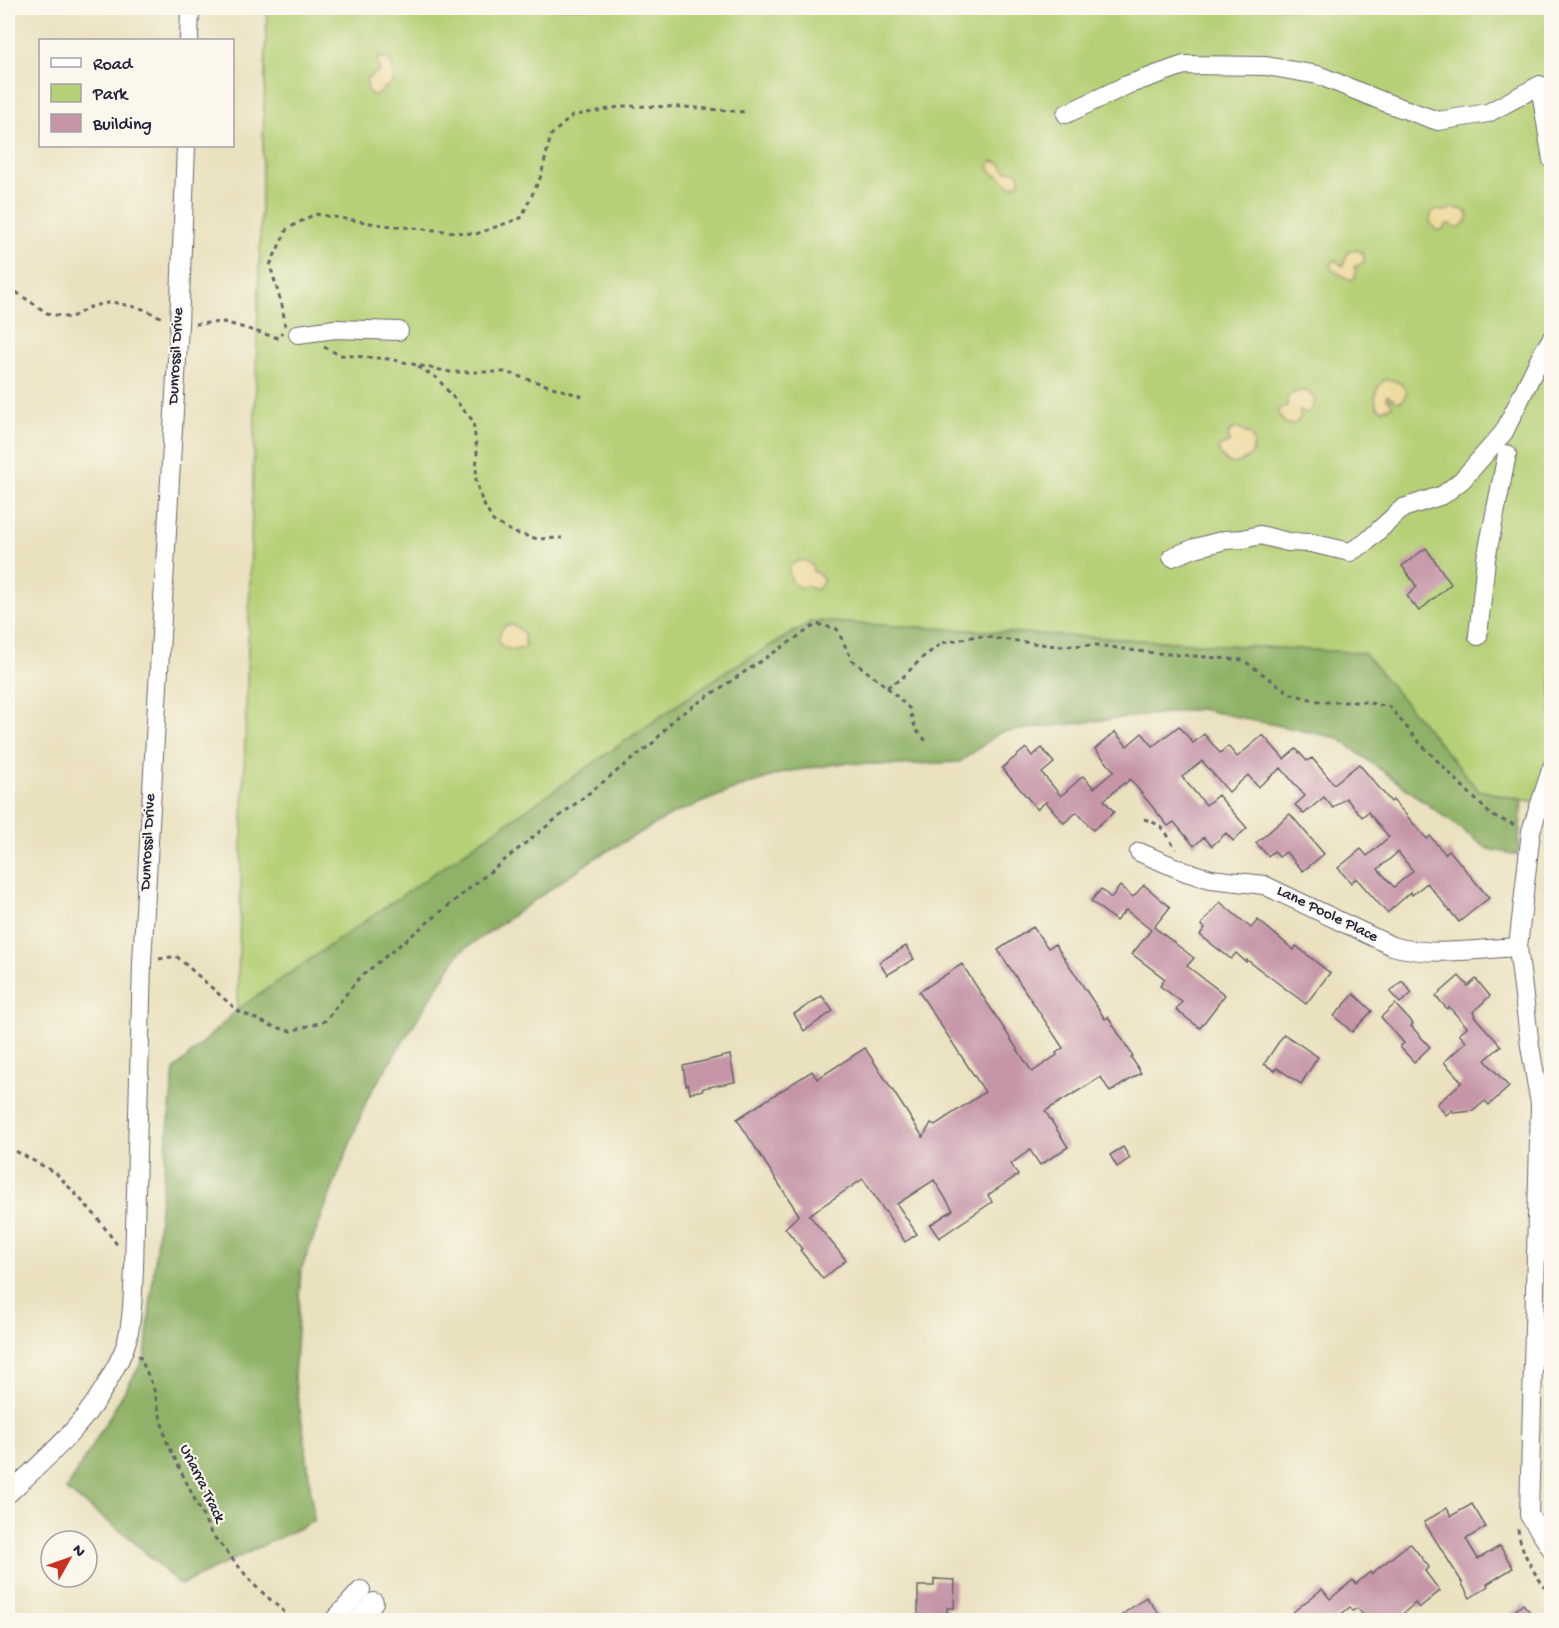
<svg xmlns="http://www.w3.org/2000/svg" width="1559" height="1628" viewBox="0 0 1559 1628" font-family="'Gochi Hand',sans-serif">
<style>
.green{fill:#b5d076;stroke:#6c7958;stroke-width:1.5}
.forest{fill:#90b267;stroke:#596a51;stroke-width:1.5}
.sand{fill:#eeda9e;stroke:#887e6c;stroke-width:1.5}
.building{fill:#c696a8;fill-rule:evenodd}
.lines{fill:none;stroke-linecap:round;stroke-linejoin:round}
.minor-casing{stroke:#686569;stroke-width:20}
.path{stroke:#686569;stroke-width:3;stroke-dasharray:4.5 4.5;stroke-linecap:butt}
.minor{stroke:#fff;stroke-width:18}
.labels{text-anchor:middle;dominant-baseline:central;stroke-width:4.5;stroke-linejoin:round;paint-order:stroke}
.street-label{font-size:16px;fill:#22223b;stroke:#fbf7ec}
</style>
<rect width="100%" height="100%" fill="#fbf7ec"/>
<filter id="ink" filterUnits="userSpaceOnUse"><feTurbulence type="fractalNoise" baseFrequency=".0167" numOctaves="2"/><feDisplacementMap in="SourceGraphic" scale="12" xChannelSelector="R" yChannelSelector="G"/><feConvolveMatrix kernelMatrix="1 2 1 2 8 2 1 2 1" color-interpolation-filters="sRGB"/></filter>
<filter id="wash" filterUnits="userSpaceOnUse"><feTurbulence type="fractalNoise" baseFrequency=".008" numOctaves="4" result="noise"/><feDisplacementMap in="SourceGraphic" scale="24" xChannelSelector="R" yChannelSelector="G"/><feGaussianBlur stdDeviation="1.35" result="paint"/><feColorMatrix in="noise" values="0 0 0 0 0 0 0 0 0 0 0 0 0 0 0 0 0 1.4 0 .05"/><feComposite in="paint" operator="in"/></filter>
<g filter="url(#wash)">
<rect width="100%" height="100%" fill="#eae1bf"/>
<polygon class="green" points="267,8 1551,8 1551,802 1548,804 1479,792 1363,653 812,621 731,669 237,1011"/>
<polygon class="forest" points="813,621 1364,653 1478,790 1522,800 1518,855 1488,849 1338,738 1200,709 1001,732 960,762 895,765 843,763 785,772 735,789 673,814 595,858 459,953 368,1097 301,1270 294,1377 305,1440 314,1521 180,1585 130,1538 66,1490 145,1357 174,1070 238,1009 725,672"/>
<g class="sand">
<path d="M380,57L390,60L395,77L392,83L386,88L384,86C383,92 378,95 372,95L368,91L366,79L380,71L377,62Z"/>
<path d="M992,161L1000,163L1006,171C1013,170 1016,170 1020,176L1019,183L1012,186C1005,184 1005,178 998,175L996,176L988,168Z"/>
<path d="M1454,208L1464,210L1469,216C1466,223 1463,227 1455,228L1451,224H1447L1442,230H1436C1429,223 1428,217 1434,210L1446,211Z"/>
<polygon points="1357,250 1363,253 1364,260 1362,264 1354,267 1356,271 1355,278 1351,280 1332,270 1330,264 1335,260 1343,266 1348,252"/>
<path d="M1384,380C1396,380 1402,382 1407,392L1402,401L1397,402L1387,395L1386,398L1391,402L1392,406L1382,410L1377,407C1373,396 1376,387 1384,380Z"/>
<polygon points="1304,390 1311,394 1315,400 1312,409 1307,413 1299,411 1301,417 1297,422 1292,425 1285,423 1277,412 1281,408 1284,408 1287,406 1287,398 1291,394"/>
<path d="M1238,428L1251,435L1254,444L1252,454L1241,462L1234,464C1225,461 1218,457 1219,447L1230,442L1228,434L1231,430Z"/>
<path d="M801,560L809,562L813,568V571L820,575L824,580L820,587L815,590L807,586L799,587C791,584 789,575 789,567L794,563Z"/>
<path d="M506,625H513L523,632L526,646C516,652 505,651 498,642L501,630Z"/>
</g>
<g id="blocks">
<g class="building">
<polygon points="1426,548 1451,584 1419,611 1407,596 1417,587 1402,566"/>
<path d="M1179,726L1193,743L1204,734L1220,753L1228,746L1237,757L1263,735L1284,759L1296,749L1307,761L1312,758L1334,784L1359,764L1391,802L1393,800L1427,839L1430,836L1445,854L1449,850L1489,898L1459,922L1427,883L1412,895L1411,892L1387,913L1356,878L1351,883L1338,868L1361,849L1367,856L1389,837L1368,812L1362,817L1346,798L1333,808L1324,797L1304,814L1295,805L1305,796L1281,768L1258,787L1248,775L1229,792L1202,761L1182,777L1206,805L1218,795L1247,828L1233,841L1226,833L1212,846L1204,837L1194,846L1174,822L1168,826L1130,779L1125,784L1124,783L1104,800L1114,812L1093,830L1077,812L1064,823L1046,802L1037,809L1002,768L1026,748L1032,756L1042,748L1054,763L1042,773L1061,796L1083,776L1094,788L1114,771L1095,749L1115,732L1127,746L1142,733L1153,746ZM1398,852L1413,871L1394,887L1378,869Z"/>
<polygon points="1290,814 1324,854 1303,871 1286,852 1279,857 1274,851 1268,856 1256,843"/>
<polygon points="1144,885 1170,907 1154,927 1194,958 1187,966 1225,995 1200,1028 1176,1010 1182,1002 1160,986 1165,979 1132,954 1151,930 1126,910 1116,921 1091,901 1101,889 1111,898 1120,886 1133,897"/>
<polygon points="1220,902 1251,928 1258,920 1294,950 1296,946 1330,973 1306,1004 1247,960 1246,962 1236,953 1231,959 1200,935 1205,928 1201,925"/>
<polygon points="1033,927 1048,948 1055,944 1105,1019 1108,1017 1133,1056 1131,1057 1141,1073 1110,1092 1101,1077 1045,1111 1068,1147 1040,1165 1030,1150 1011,1164 1018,1175 988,1195 992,1202 939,1238 930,1225 953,1210 934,1180 897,1204 917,1234 905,1242 886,1212 885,1212 863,1179 809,1215 846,1260 823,1279 800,1250 802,1249 785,1228 799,1215 737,1119 812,1071 817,1079 865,1048 923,1137 931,1123 935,1125 985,1092 919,992 962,964 1032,1072 1057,1055 1056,1053 1063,1048 998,950"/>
<polygon points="906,946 914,959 887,975 879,962"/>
<polygon points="1459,976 1468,986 1476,979 1490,996 1473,1012 1475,1015 1474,1016 1501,1046 1485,1060 1509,1087 1489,1105 1485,1101 1473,1111 1454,1113 1452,1110 1446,1115 1437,1104 1462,1082 1444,1062 1466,1042 1459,1034 1467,1027 1449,1007 1447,1009 1436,996"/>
<polygon points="1402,981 1412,993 1400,1003 1390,992"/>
<polygon points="1354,994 1372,1011 1352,1032 1334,1016"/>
<polygon points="822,996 833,1011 804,1031 794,1014"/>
<polygon points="1395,1004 1413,1024 1411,1026 1430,1047 1414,1062 1400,1047 1404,1043 1381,1017"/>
<polygon points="1284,1034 1318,1057 1301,1084 1277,1068 1275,1071 1264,1064"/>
<polygon points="730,1055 735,1082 703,1088 703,1090 690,1093 688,1084 686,1085 683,1066"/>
<polygon points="1123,1147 1130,1158 1117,1167 1110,1155"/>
<polygon points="1472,1504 1486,1527 1466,1539 1478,1559 1500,1546 1513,1568 1487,1584 1488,1586 1470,1598 1461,1582 1462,1582 1424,1522 1447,1508 1451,1516"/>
<polygon points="1410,1543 1429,1567 1425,1571 1440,1591 1419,1608 1415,1603 1396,1620 1368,1620 1357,1608 1353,1611 1350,1607 1334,1620 1300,1620 1293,1612 1322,1589 1330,1599 1353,1580 1356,1584 1370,1572 1371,1574"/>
<polygon points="934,1579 955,1580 954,1608 947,1608 947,1620 918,1620 918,1586 934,1586"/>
<polygon points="1146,1597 1164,1620 1115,1620"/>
<polygon points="1523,1604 1537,1620 1504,1620"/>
</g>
</g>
</g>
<g filter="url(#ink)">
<use href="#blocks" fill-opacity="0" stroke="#686569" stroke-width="1.5"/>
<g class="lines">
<g class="minor-casing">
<g id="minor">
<polyline points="189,40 190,8"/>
<polyline points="1066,114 1127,85 1184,65 1266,66 1318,75 1387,103 1438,121 1488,113 1540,85 1552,160"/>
<polyline points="298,334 335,329 399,331"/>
<polyline points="1365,543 1403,508 1443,495 1462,480 1504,432 1543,352 1552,338"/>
<polyline points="1172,557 1195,548 1225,540 1243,539 1260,535 1288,542 1311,543 1350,552 1367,542"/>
<polyline points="1478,636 1486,559 1507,454"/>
<polyline points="1552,767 1531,831 1518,947 1530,1046 1540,1104 1529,1515 1552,1550"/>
<path d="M1139,852L1186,872L1211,879L1264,885L1392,946C1430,957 1478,949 1518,947"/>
<path d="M8,1494C50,1455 88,1423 114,1370C121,1358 127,1345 129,1331C133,1311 133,1289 134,1267L142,962L179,325L186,146"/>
<polyline points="334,1620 361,1590"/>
<polyline points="358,1620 374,1602"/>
</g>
</g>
<g class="path">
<polyline points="8,289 13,290 47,313 70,318 92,306 113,302 143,309 163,318"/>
<polyline points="195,324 224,322 278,338 282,332"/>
<polyline points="285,326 283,309 270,265 287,229 315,214 383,225 476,234 521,218 541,176 551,135 572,116 624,106 684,107 744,112"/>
<polyline points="324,347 340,355 389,359 450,372 505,372 584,397"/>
<polyline points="418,367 437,378 473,421 477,451 476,480 482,501 493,521 515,533 538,539 562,538"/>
<polyline points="887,687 901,679 923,657 942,643 977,636 1056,646 1097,645 1144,652 1243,660 1291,694 1322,702 1365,702 1390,707 1416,739 1492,816 1515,825"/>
<path d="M1144,819C1154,822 1163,826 1168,836C1171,841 1172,845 1176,849"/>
<polyline points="159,959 176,956 238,1011 272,1026 291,1031 325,1021 359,978 533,837 654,742 675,718 817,624 837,629 852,660 887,687 909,708 916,730 928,743"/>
<polyline points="8,1147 56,1173 96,1216 118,1246"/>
<polyline points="139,1355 153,1386 166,1440 211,1533 254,1585 293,1620"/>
<path d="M1518,1529C1521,1554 1536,1577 1552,1596"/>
</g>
<use href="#minor" class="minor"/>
</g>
</g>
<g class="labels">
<g class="street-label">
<text transform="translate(177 356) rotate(-87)">Dunrossil Drive</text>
<text transform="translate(149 842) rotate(-87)">Dunrossil Drive</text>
<text transform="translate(1327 915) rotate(26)">Lane Poole Place</text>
<text transform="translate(201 1484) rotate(64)">Uriarra Track</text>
</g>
</g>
<rect width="1559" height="1628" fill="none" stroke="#fbf7ec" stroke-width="30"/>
<rect x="39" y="39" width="195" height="108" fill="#fbf7ec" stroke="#a4a2a5" stroke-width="1.5"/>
<rect x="51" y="58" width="30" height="9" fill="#ffffff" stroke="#a4a2a5" stroke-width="1.5"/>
<text x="93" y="69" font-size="18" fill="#22223b">Road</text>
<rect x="51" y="84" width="30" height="18" fill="#b5d076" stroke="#a4a2a5" stroke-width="1.5"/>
<text x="93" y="99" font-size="18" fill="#22223b">Park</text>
<rect x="51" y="114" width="30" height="18" fill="#c696a8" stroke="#a4a2a5" stroke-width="1.5"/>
<text x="93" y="129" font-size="18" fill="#22223b">Building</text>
<g transform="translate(69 1559) rotate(50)"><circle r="28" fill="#fbf7ec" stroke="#a4a2a5" stroke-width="1.5"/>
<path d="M0-4.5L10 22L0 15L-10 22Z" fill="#c8321e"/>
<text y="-9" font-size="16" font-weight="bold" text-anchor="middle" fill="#22223b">N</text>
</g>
</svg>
